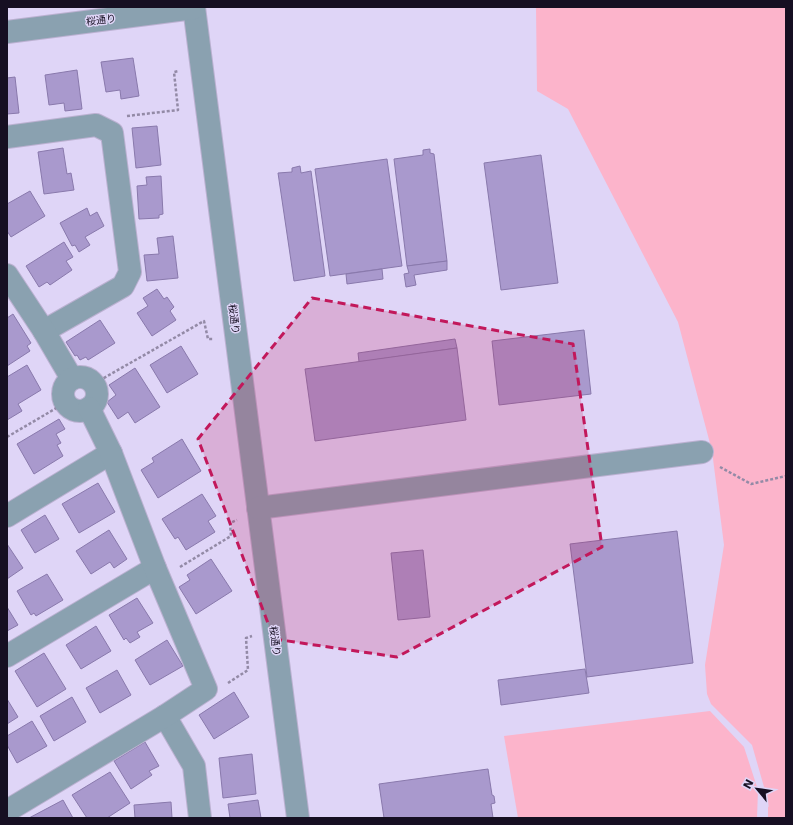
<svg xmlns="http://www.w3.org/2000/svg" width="793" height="825" viewBox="0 0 793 825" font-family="'DejaVu Sans','Noto Sans JP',sans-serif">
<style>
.green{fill:#fcb4cb}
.building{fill:#a999cd;stroke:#8979ac}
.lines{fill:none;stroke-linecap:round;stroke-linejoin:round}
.minor-casing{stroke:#bbb1d1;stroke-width:24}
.path{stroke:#938aa6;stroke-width:2.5;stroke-dasharray:3 2;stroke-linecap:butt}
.minor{stroke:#8aa1b0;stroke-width:22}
.marked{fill:#c2185b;fill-opacity:0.2;stroke:#c2185b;stroke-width:3;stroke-dasharray:8 5;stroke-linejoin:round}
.labels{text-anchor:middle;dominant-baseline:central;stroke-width:3;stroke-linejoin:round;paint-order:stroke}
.street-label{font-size:10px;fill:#160f22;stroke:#dfd5f7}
</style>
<rect width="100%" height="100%" fill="#dfd5f7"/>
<g class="green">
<polygon points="536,7 786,7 786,818 768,818 768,801 752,745 711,704 707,694 705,665 724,545 712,451 678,322 568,109 537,91"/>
<polygon points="710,711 744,747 758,790 757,818 518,818 504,736"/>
</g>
<g class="building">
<polygon points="133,58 139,96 121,99 120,90 106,92 101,62"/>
<polygon points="77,70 82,109 65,111 64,103 49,105 45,75"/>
<polygon points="15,77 19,113 7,114 7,78"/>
<polygon points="157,126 161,165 136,168 132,128"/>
<polygon points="63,148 67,174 71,173 74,190 44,194 38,152"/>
<polygon points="430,149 430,153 434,154 447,261 407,266 394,159 423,155 423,150"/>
<polygon points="541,155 558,283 501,290 484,163"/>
<polygon points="387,159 402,266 330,276 315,169"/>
<polygon points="300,166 301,173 311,171 325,276 294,281 278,173 292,172 292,168"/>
<polygon points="161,176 163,214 159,215 159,218 139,219 137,186 147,185 146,177"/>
<polygon points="30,191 45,216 11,237 7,231 7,204"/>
<polygon points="87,208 90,216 97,212 104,226 85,237 90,245 79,252 75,245 72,246 60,223"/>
<polygon points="173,236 178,278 147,281 144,255 159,254 157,238"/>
<polygon points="64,242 73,257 66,261 72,270 50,285 47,282 39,287 26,266"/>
<polygon points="447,261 447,270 414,275 416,285 406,287 404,274 409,273 407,266"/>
<polygon points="382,269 383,279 347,284 346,274"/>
<polygon points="157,289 164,299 167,297 174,307 170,311 176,320 152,336 137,313 148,306 143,298"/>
<polygon points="13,314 31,343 27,346 30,351 7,366 7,318"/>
<polygon points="100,320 115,343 88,360 86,357 80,360 77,355 75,356 66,342"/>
<polygon points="584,330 591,394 499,405 492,341"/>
<polygon points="455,339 457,348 359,362 358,353"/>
<polygon points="181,346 198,374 167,393 150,365"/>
<polygon points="457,348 466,420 315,441 305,369"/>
<polygon points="27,365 41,390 18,404 22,411 7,420 7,377"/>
<polygon points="135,368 160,407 135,423 128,412 118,419 107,402 116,395 109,385"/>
<polygon points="59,419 65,429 56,434 61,443 57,445 63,456 34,474 17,444"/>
<polygon points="182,439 201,471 158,498 141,470 154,462 152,458"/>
<polygon points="98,483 115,512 79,533 62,504"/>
<polygon points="202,494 216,516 208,521 215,532 186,550 178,537 175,539 162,519"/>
<polygon points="45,515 59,539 35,553 21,530"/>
<polygon points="109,530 127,559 114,568 110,562 91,574 76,551"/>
<polygon points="677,531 693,663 587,677 570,544"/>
<polygon points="7,544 23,568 7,579"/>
<polygon points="423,550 430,617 398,620 391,553"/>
<polygon points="211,559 232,591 196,614 179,587 190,580 187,575"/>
<polygon points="47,574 63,600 36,616 34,613 31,615 17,591"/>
<polygon points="137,598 153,623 137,632 140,637 130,643 126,638 124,640 109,615"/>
<polygon points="7,607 18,625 7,631"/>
<polygon points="96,626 111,651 81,669 66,645"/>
<polygon points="167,640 183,666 150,685 135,660"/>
<polygon points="44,653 66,689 37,707 15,671"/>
<polygon points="585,669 589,693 501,705 498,680"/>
<polygon points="117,670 131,695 100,713 86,688"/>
<polygon points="234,692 249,717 214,739 199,715"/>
<polygon points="72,697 86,722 54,741 40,716"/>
<polygon points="7,699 18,717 7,724"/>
<polygon points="32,721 47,746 17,763 7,745 7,736"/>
<polygon points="145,742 159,766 149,771 152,775 131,789 114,761"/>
<polygon points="252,754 256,794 223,798 219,758"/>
<polygon points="488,769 492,795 494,796 495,803 491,804 493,818 384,818 379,784"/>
<polygon points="110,772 130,803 107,818 87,818 72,795"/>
<polygon points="63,800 73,818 29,818"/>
<polygon points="258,800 261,818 230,818 228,804"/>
<polygon points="171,802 172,818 135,818 134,805"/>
</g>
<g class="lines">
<g class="minor-casing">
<g id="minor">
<polyline points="194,7 298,818"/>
<polyline points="7,32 194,8"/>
<polyline points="7,137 96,125 112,133 130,272 123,286 44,331"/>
<polyline points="7,275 44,331 72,379"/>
<circle cx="80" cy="394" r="17"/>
<polyline points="258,508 702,452"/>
<polyline points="7,516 111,453"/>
<polyline points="7,656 155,568"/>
<polyline points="165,716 194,766 200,818"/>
<polyline points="7,811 165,716 206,689 155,568 111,453 89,408"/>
</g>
</g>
<g class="path">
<polyline points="127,116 178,110 174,72 179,71"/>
<polyline points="95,383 204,321 208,339 214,339"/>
<polyline points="7,437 65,403"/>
<polyline points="720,467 751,484 786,476"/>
<polyline points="180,567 231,536 230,523 237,520"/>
<polyline points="228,683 248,670 246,638 252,636"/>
</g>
<use href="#minor" class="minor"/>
</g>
<path class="marked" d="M312,298L573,344L602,547L397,657L274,639L198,439Z"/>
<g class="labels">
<g class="street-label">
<text transform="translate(101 20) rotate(-7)">桜通り</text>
<text transform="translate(234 319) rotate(83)">桜通り</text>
<text transform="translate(275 641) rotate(83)">桜通り</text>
</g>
</g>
<rect width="793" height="825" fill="none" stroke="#160f22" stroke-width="16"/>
<g transform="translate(757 789) rotate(299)" stroke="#dfd5f7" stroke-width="3" paint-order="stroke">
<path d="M0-3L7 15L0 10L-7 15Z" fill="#160f22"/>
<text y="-6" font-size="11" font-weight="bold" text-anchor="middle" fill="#160f22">N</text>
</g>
</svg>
